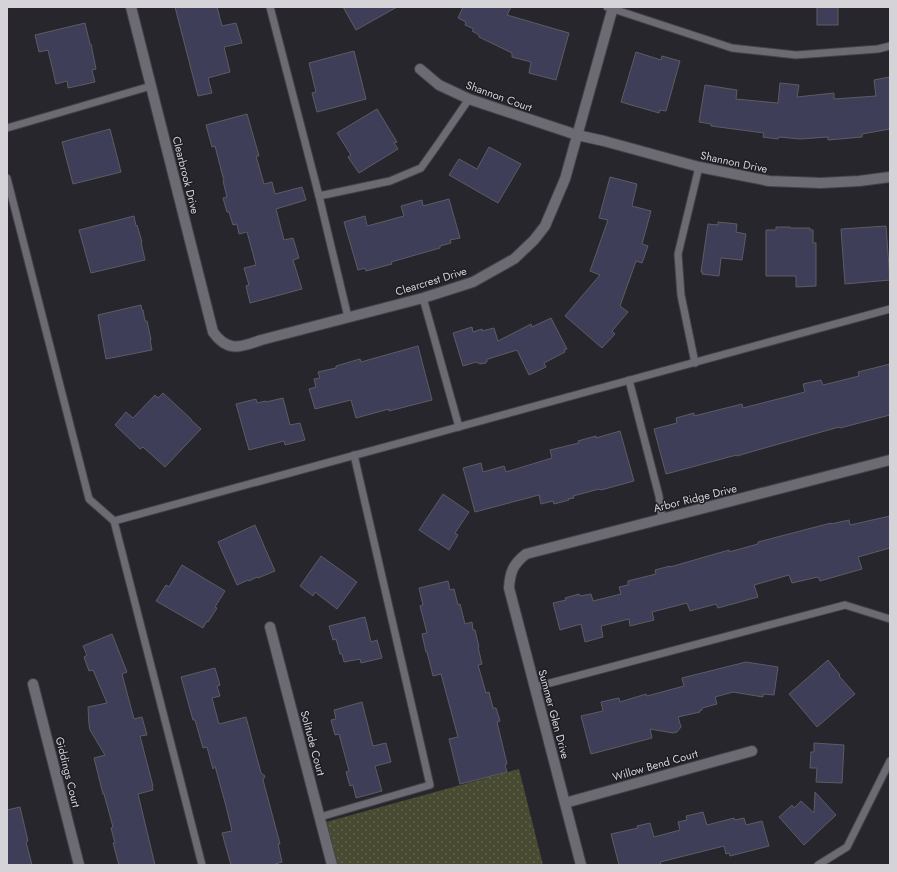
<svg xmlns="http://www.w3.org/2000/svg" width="897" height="872" viewBox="0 0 897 872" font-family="Jost,sans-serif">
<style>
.green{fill:url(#green-dots)}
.building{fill:#3f3e58;stroke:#5c5c64}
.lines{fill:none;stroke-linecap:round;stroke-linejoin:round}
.lane-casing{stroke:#444248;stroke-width:9}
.street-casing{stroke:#444248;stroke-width:12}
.lane{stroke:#6c6a72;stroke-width:7}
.street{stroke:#6c6a72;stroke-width:10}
.labels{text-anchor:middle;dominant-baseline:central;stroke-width:3;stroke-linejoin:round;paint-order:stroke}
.street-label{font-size:11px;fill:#d5d3d8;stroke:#1e1d23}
</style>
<defs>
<pattern id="green-dots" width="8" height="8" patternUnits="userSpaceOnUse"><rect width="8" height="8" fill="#484a31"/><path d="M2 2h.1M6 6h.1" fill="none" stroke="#62634e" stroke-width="1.8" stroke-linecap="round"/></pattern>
</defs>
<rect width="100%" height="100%" fill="#28262d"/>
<polygon class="green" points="519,769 543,865 337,865 326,822"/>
<g class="building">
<polygon points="175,7 217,7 222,26 236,23 242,43 224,47 230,72 208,78 212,93 198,96"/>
<polygon points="343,7 397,7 356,30"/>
<polygon points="463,7 511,7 507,15 569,33 556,80 529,73 531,62 512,57 512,53 479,37 479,35 472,31 474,29 465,25 466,22 458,18"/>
<rect x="817" y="7" width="21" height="18"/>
<polygon points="85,23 90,44 91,44 96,69 92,70 95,82 68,88 67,81 56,84 48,50 39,52 35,35"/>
<polygon points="354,51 366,99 317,112 312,93 316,92 309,63"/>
<polygon points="636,52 661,60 662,56 680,61 666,111 660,110 659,113 621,102"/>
<polygon points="890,77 890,129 862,134 862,137 828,140 828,137 800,139 779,137 778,139 763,137 764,133 711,126 711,124 699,122 705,85 737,90 736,99 778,103 780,83 799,85 797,97 834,93 834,99 876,96 874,80"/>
<polygon points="377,109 397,142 394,143 398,149 359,173 348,157 351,155 337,133"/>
<polygon points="247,114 259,156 256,156 264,184 272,182 275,194 302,187 306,200 276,209 284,240 293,238 299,258 293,260 302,289 250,303 246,286 249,285 244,268 256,265 247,232 239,234 237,224 233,225 229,212 227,212 223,198 227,197 223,181 224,181 215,146 212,147 206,125"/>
<polygon points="110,129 121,172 73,184 62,142"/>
<polygon points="489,147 521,164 498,203 449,175 459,159 477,169"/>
<polygon points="610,177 637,184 632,206 651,211 642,244 648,246 642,263 636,261 620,306 628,312 612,331 615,334 602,348 565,316 600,275 590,271 608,220 599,218"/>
<polygon points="449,199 460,238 450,240 451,243 440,246 440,248 391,262 392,264 366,271 365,268 358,270 344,222 365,216 367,226 404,216 401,206 422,200 423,206"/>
<polygon points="134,216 136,226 137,225 142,242 141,242 145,260 91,273 79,230"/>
<polygon points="718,222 737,224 736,232 746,234 742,260 721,258 719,276 702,274 703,272 701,272 708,224 718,225"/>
<polygon points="886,226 890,280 845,284 841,229"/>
<polygon points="776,227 790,227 790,228 810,228 810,230 813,230 813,243 816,243 816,286 796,287 796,276 766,276 766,230 776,230"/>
<polygon points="141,305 142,310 143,310 145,321 147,321 151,340 150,340 152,350 106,359 98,315"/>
<polygon points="551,318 567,349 564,350 565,352 544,363 546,367 529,375 517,350 488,359 486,363 480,364 476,362 463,366 453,333 472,327 473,332 482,329 482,331 494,328 498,341 531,324 532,327"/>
<polygon points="418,346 432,400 389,411 389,409 356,418 351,400 315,409 309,389 316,387 314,379 320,378 318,372 336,368 336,366 360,359 361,362"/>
<polygon points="890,364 890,415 840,428 839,427 754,451 737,456 737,455 729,457 666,474 654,429 677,423 676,418 694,413 694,416 742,404 743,408 805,392 803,384 821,380 823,385 859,376 858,372"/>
<polygon points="163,393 191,419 191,420 201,429 165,467 143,447 140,449 115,425 126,412 133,418 155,395 158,398"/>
<polygon points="283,398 290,425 300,423 305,440 285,445 284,441 249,450 236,404 256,399 257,403 266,401 266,402"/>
<polygon points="620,431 634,481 601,490 599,489 573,496 574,498 568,499 569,500 554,504 553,501 541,504 539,495 475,512 463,468 481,463 483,472 504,466 506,472 552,458 550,450 579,443 578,441 596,436 596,438"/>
<polygon points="443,494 469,512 455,533 458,535 449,550 419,530"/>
<polygon points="890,516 890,548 858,557 862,569 820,581 818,577 792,583 789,575 754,585 758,597 718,608 716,604 690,611 687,603 652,612 654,620 630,626 629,619 601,626 603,637 585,642 581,624 560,630 553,603 566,600 565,598 579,594 580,596 591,594 593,601 621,594 619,587 628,585 628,581 656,574 655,570 670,566 670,567 729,550 729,552 758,544 758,542 831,523 831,524 849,520 850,525"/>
<polygon points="255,525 275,571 258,578 257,577 249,581 248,580 237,585 218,542"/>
<polygon points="321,556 357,582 337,609 315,592 313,596 300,586"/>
<polygon points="182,565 225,591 215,607 217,608 208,622 207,621 203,628 156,601 166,585 169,587"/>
<polygon points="448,581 450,590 454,589 458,605 460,604 465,624 472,622 473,630 475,630 479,647 478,647 482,664 478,665 486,693 489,692 493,708 496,708 500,721 497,722 507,764 505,765 507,772 460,784 449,739 458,737 441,674 433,676 427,652 426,652 422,634 427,633 420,606 423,605 419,588"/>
<polygon points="365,617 371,642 377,640 382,658 361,663 360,659 344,662 342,654 340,654 336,639 333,640 329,626"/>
<polygon points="112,634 127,672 122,674 134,719 142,717 147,735 140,736 153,786 152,786 153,790 138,794 155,865 119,865 113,843 115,843 111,828 113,827 104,794 103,794 94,758 105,755 90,730 89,724 88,707 107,703 93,670 89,671 84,657 87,655 83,646"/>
<polygon points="828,660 840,675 839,676 855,694 817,727 789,694"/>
<polygon points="746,662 778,667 774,695 763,694 763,697 733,692 715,697 717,704 702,708 702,710 699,711 700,712 678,717 681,727 677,732 673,733 650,729 652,738 591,754 581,716 603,711 601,702 619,698 620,702 646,694 647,696 684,686 682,678"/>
<polygon points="215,668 220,685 217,686 220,696 212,698 219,724 246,717 261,773 265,776 263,780 280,844 278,844 282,862 272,865 231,865 222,833 232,831 226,806 215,766 213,769 207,747 203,748 195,720 193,720 181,677"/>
<polygon points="362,702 373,746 386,743 391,762 375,766 382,791 356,798 353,785 350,786 346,772 349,771 339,734 335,735 331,720 336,719 334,710"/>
<polygon points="814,743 844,745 842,783 816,782 817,768 810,768 811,752 814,752"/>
<polygon points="815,792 836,815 804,845 779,817 792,805 794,808 801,801 814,813"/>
<polygon points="20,807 28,841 26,842 32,865 7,865 7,810"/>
<polygon points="703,812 707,825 734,818 735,820 744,818 746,825 762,821 769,846 730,856 729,853 726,854 724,846 660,862 661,865 619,865 611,834 638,828 637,826 650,823 654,837 680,830 678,822 687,820 686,816"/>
</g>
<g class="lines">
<g class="lane-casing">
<g id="lane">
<polyline points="270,7 319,196 390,181 421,168 438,144 469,99"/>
<polyline points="607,7 732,48 796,55 878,49 890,46"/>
<polyline points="7,128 151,86"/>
<polyline points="7,178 89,499 114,521 202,865"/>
<polyline points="319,196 348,317"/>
<polyline points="423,298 459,427"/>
<polyline points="695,363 681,295 678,254 699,167"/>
<polyline points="629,380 659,496 662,519"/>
<polyline points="114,521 890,309"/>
<polyline points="535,687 845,605 890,619"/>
<polyline points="320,817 430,785 354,455"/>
<polyline points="818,865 847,847 890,761"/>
</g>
</g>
<g class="street-casing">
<g id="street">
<path d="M131,7L213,332C228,353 241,347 261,340L423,298L473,282L514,259L534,240L545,226L565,179L613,7"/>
<polyline points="420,69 439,85 469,99 577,135 604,141 699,167 769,181 821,183 859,181 890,177"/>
<polyline points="270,627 332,865"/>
<polyline points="33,684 79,865"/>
<polyline points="565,803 752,751"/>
<path d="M581,865L509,588C510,572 513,564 526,554L890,460"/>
</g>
</g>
<use href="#lane" class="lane"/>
<use href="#street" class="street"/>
</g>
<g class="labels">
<g class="street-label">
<text transform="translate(499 96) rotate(20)">Shannon Court</text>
<text transform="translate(734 162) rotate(12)">Shannon Drive</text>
<text transform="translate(186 175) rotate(76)">Clearbrook Drive</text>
<text transform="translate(431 281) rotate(-17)">Clearcrest Drive</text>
<text transform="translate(695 498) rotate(-14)">Arbor Ridge Drive</text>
<text transform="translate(554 714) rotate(75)">Summer Glen Drive</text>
<text transform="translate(313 743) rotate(75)">Solitude Court</text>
<text transform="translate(655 765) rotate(-16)">Willow Bend Court</text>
<text transform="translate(68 772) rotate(76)">Giddings Court</text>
</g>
</g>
<rect width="897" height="872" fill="none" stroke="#d5d3d8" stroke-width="16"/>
</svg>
